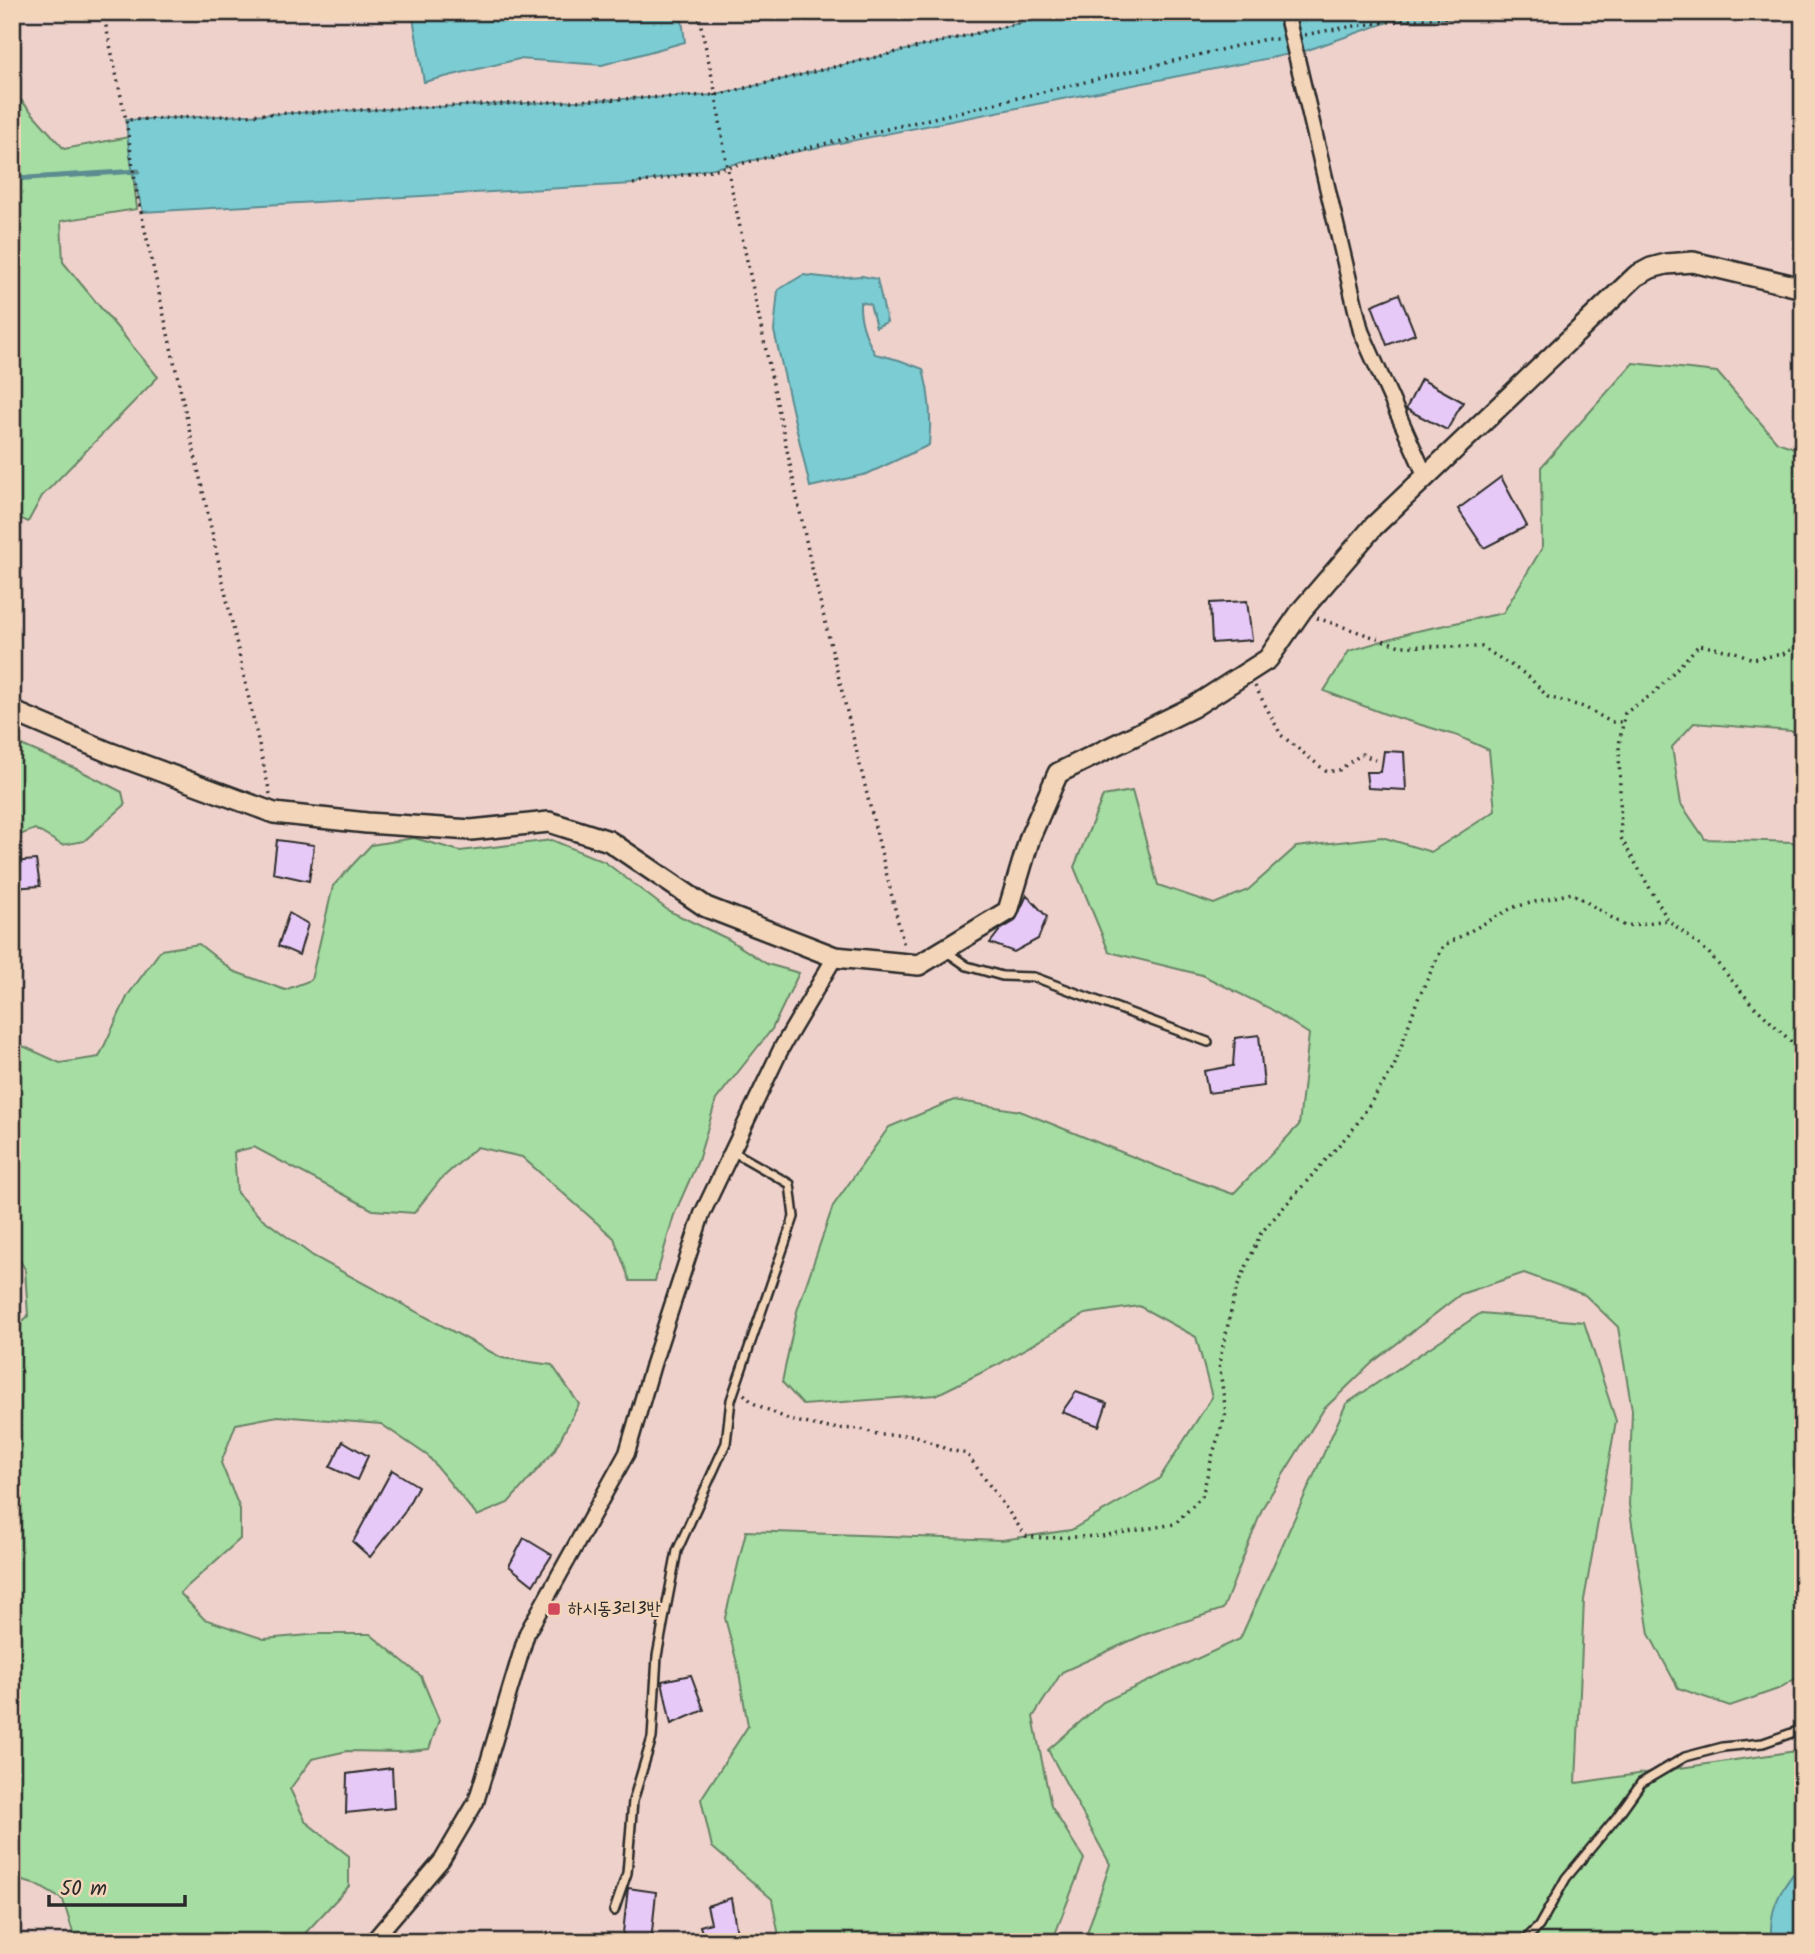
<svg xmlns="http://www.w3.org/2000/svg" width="1815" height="1954" viewBox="0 0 1815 1954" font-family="Kalam,'Poor Story',sans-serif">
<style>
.green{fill:#a5dda2;stroke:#688466;stroke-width:2}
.water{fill:#7bccd3;stroke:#5b8c90;stroke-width:2}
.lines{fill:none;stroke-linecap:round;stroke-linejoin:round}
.stream{stroke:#5b8c90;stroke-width:5}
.building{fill:#e7c9f7;stroke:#2b2b2b;stroke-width:2}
.lane-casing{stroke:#2b2b2b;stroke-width:12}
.street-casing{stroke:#2b2b2b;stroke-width:19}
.secondary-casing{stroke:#2b2b2b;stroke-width:24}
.path{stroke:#2b2b2b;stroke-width:3.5;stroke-dasharray:2 5;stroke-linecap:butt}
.lane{stroke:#f3d5b9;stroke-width:7}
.street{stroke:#f3d5b9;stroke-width:14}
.secondary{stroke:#f3d5b9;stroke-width:19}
.poi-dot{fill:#d1495b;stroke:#f3d5b9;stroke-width:2.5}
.labels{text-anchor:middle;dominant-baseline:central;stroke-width:5;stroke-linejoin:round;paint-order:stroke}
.poi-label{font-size:18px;fill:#2b2b2b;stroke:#f3d5b9;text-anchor:start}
</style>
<rect width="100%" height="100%" fill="#efd1cc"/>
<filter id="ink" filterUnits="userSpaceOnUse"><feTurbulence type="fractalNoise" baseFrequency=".0143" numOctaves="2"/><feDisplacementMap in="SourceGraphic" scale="14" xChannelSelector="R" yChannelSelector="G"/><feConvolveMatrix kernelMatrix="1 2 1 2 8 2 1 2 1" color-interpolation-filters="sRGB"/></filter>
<g filter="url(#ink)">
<g class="green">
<polygon points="12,90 64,149 129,137 137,209 61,221 63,262 158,377 42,496 28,522 12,514"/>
<polygon points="1633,363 1717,372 1777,442 1803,451 1803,732 1694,723 1672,747 1681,804 1705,839 1793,842 1803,858 1803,1674 1778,1689 1730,1706 1678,1688 1649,1634 1629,1505 1632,1410 1618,1327 1585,1295 1524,1273 1461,1294 1373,1362 1324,1409 1263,1507 1223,1609 1143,1635 1062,1672 1033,1717 1051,1806 1084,1859 1052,1942 780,1942 772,1899 712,1847 701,1799 748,1726 738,1667 725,1618 746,1531 1002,1540 1071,1530 1159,1479 1212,1397 1196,1337 1139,1306 1085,1314 999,1364 936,1395 803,1405 782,1382 797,1311 833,1206 889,1127 954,1100 1020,1111 1168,1171 1233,1194 1299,1125 1309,1034 1269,1008 1202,975 1109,952 1074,867 1103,796 1132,791 1158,885 1214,904 1248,890 1296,847 1382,837 1431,852 1495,811 1489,750 1458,736 1385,714 1324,691 1349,651 1412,632 1503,613 1542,548 1541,467"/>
<polygon points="12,741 79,770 122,792 125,805 84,841 62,845 35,829 12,838"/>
<polygon points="414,838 460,851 552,840 605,862 669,911 728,939 767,964 799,973 772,1029 716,1100 698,1161 674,1215 655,1281 630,1281 614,1238 522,1157 477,1147 441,1179 414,1213 373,1210 254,1147 234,1152 237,1193 259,1216 313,1256 502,1358 552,1365 579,1404 554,1451 508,1503 477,1516 428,1456 381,1424 278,1416 236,1424 221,1463 240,1509 240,1539 180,1593 204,1619 264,1639 320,1634 370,1634 421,1676 439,1720 429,1749 400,1752 347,1751 312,1759 290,1789 306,1822 349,1856 349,1886 297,1942 76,1942 63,1900 37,1885 12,1878 12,1838 19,1785 12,1760 12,1332 28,1316 25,1269 12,1247 12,1041 60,1063 99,1057 128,995 161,950 199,944 233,971 285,990 311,980 333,886 371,845"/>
<polygon points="1481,1313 1584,1322 1616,1421 1584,1600 1576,1783 1803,1750 1803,1942 1084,1942 1110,1864 1048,1750 1103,1702 1240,1639 1346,1404"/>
</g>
<g class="water">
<polygon points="412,12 681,12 685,42 602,65 519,59 424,82"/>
<path d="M1066,12H1603L1391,21L1305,51L633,184L143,212C134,183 128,151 126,120L716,95Z"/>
<path d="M803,275L831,278L862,276L877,279L887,322L876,327L870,304L860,302C859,321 866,338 875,354L899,360L923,369C930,395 932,418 929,445L867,474L810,487L774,331L778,290Z"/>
<path d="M1803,1862V1942H1784L1771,1933C1770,1904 1784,1884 1803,1862Z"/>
</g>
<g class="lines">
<polyline class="stream" points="12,179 138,171"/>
</g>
<g class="building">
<polygon points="1399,294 1415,334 1387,345 1372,305"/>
<polygon points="1421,379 1463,402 1447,430 1406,409"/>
<polygon points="1501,477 1527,526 1484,548 1458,509"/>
<polygon points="1247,601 1252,640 1212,643 1210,603"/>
<polygon points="1384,751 1404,752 1406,790 1368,788 1366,772 1381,772"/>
<polygon points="277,840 314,845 309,881 273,873"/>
<polygon points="36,860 40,886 12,888 12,862"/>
<polygon points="1027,895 1047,917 1038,939 1014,952 990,943 1000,930 1015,921"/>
<polygon points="289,913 308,924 299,955 278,946"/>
<polygon points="1259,1035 1264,1086 1208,1093 1204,1071 1233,1066 1235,1038"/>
<polygon points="1076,1392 1107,1403 1099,1426 1062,1412"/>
<polygon points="343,1441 368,1456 357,1480 330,1467"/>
<polygon points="392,1470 418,1486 404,1513 370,1557 353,1542"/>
<polygon points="524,1538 552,1555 533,1585 509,1566"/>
<polygon points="691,1675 704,1710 671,1724 662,1681"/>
<polygon points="392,1768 394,1808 346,1813 347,1774"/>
<polygon points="628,1888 656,1892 651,1942 622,1942"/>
<polygon points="731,1898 737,1934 705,1942 700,1926 711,1923 707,1906"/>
</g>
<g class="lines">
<g class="lane-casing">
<g id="lane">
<polyline points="947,952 967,966 1002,976 1034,977 1208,1042"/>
<polyline points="614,1911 627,1873 633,1801 652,1738 657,1656 677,1551 726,1443 731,1400 794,1217 790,1184 732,1151"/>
<polyline points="1523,1942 1539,1926 1566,1878 1616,1818 1641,1783 1685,1757 1723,1747 1763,1743 1803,1729"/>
</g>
</g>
<g class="street-casing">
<g id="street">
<polyline points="1286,12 1361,331 1426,477"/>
<polyline points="372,1942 442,1860 476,1802 527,1633 627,1453 653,1364 702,1214 782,1047 835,957"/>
</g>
</g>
<g class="secondary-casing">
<polyline id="secondary" points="12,711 108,752 274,813 367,823 471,830 549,822 609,841 706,907 835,957 919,965 1008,911 1030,837 1058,773 1193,707 1268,659 1302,610 1373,527 1636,276 1651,268 1666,264 1693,262 1803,288"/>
</g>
<g class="path">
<polyline points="103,12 126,120"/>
<polyline points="698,12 716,95 726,161 811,564 904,946"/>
<path d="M1305,35C1402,14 1503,16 1603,12"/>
<polyline points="633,184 727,167 1266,39 1277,39"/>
<polyline points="1317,618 1400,646 1482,647 1528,676 1548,697 1584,707 1611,722 1623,722"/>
<polyline points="1803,643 1783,654 1753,659 1735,652 1699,645 1654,693 1625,713 1619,745 1621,838 1668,920 1708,952 1750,1002 1803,1053"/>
<polyline points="1255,686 1281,735 1327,772 1339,770 1362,754 1378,761"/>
<polyline points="270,794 137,194 126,120 716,95 1066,12"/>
<polyline points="744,1394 753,1403 790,1420 829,1428 861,1429 880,1435 914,1435 946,1449 967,1454 1026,1536 1043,1538 1102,1536 1175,1524 1202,1496 1213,1453 1226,1413 1219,1363 1236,1290 1261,1233 1354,1128 1394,1067 1417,1001 1443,946 1514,907 1572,893 1625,926 1668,920"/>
</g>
<use href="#lane" class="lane"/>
<use href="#street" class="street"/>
<use href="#secondary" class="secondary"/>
</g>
</g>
<rect class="poi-dot" x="547" y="1602" width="14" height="14" rx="3.5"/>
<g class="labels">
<g class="poi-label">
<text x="568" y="1609">하시동3리3반</text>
</g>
</g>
<rect width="1815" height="1954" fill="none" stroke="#f3d5b9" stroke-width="42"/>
<rect x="21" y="21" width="1773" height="1912" fill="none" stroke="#2b2b2b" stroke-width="2.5" filter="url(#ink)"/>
<path d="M49 1895v10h136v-10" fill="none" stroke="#2b2b2b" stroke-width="3.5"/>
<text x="60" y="1895" font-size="21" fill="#2b2b2b" stroke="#f3d5b9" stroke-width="5" paint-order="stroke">50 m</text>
</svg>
